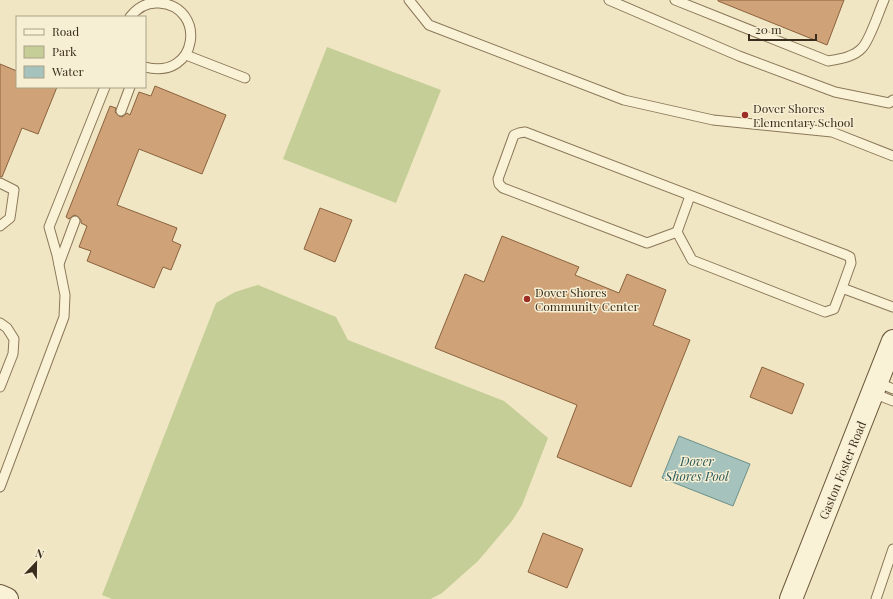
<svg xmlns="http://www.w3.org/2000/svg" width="893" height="599" viewBox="0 0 893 599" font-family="'Playfair Display',serif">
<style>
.green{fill:#c4ce96}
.water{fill:#a5c2bc;stroke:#6b918a}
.building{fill:#cfa277;stroke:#8b623e}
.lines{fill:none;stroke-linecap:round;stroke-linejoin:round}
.lane-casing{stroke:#8b7759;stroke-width:11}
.secondary-casing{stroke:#6c583c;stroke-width:24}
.lane{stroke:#faf2d6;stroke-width:9}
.secondary{stroke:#faf2d6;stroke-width:22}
.poi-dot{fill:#9c2e26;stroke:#f7efd3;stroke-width:1.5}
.labels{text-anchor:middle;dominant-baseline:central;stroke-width:3;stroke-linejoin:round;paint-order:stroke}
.poi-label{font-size:12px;fill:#3a2d1d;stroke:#f7efd3;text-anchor:start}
.street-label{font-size:12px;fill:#3a2d1d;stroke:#f7efd3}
.water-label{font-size:13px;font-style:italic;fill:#2c5a5a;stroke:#f7efd3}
</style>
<rect width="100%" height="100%" fill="#f0e6c3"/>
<g class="green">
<polygon points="327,47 441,90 396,203 283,159"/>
<polygon points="258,285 336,317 348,340 504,401 548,438 522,505 512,521 478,561 442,593 431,599 112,599 102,595 216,303 235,292"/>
</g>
<polygon class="water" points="679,436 750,464 733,506 662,478"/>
<g class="building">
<polygon points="718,0 844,0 827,45 718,1"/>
<polygon points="0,64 17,71 17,87 57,87 38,134 22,128 2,177 0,177"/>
<polygon points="155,86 226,115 202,174 139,149 117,205 177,228 172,241 181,245 171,270 163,267 154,288 87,261 91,251 79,247 87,226 81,223 81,220 77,216 74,215 69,219 66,217 110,106 116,108 115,112 119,116 122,117 127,113 130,115 139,92 151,96"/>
<polygon points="320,208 352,220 335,262 304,249"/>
<polygon points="502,236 579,267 575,275 619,293 627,274 666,290 653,325 690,340 631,487 557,457 577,405 435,348 465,274 484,282"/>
<polygon points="762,367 804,384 792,414 750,397"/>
<polygon points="543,533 583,549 567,588 528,572"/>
</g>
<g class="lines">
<g class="lane-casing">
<g id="lane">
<polyline points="409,0 429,25 624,100 713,120 832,132 893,156"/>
<polyline points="609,0 739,56 835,92 889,103 893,100"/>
<path d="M675,0L828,61C839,59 854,57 862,48C870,40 879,11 884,0"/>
<path d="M130,17C137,8 147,2 159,3C207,6 199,81 145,67"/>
<polyline points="186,55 245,78"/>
<polyline points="121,111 130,87"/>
<polyline points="0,183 14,190 10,218 0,226"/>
<polyline points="677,232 690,196"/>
<polyline points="59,264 75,221"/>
<polyline points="842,288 834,309 825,312 692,260 677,232 647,243 503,188 499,184 498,179 514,135 519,133 525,132 846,255 850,257 851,263 842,288 893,307"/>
<polyline points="0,323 7,328 14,339 13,354 0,387"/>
<polyline points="877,382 893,389"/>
<polyline points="873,393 893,401"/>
<polyline points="0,487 64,317 65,295 57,255 49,227 105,87"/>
<polyline points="876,599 893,549"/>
</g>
</g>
<g class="secondary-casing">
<g id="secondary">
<polyline points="0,596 7,599"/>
<polyline points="791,599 893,341"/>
</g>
</g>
<use href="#lane" class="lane"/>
<use href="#secondary" class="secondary"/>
</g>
<g class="poi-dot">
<circle cx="745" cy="115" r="4"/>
<circle cx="527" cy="299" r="4"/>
</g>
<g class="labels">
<g class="poi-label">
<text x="753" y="108">Dover Shores<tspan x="753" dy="14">Elementary School</tspan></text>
<text x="535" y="292">Dover Shores<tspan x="535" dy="14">Community Center</tspan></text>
</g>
<g class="street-label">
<text transform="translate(842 470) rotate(-68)">Gaston Foster Road</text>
</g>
<g class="water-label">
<text x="697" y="460">Dover<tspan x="697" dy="15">Shores Pool</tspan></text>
</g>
</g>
<rect x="16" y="16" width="130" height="72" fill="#f7efd3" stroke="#aba18a"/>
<rect x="24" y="29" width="20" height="6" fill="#faf2d6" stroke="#aba18a"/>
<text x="52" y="36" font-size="12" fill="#3a2d1d">Road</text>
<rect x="24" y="46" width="20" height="12" fill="#c4ce96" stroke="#aba18a"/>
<text x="52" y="56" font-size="12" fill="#3a2d1d">Park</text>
<rect x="24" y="66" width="20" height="12" fill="#a5c2bc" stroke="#aba18a"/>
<text x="52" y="76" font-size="12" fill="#3a2d1d">Water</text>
<g transform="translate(36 563) rotate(22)" stroke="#f7efd3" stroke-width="3" paint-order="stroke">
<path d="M0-3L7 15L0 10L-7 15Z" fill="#3a2d1d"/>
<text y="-6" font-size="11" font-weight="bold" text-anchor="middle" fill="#3a2d1d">N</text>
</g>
<path d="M749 34v6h67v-6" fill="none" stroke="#3a2d1d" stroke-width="2"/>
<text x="755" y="34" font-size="12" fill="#3a2d1d" stroke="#f7efd3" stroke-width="3" paint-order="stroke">20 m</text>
</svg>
